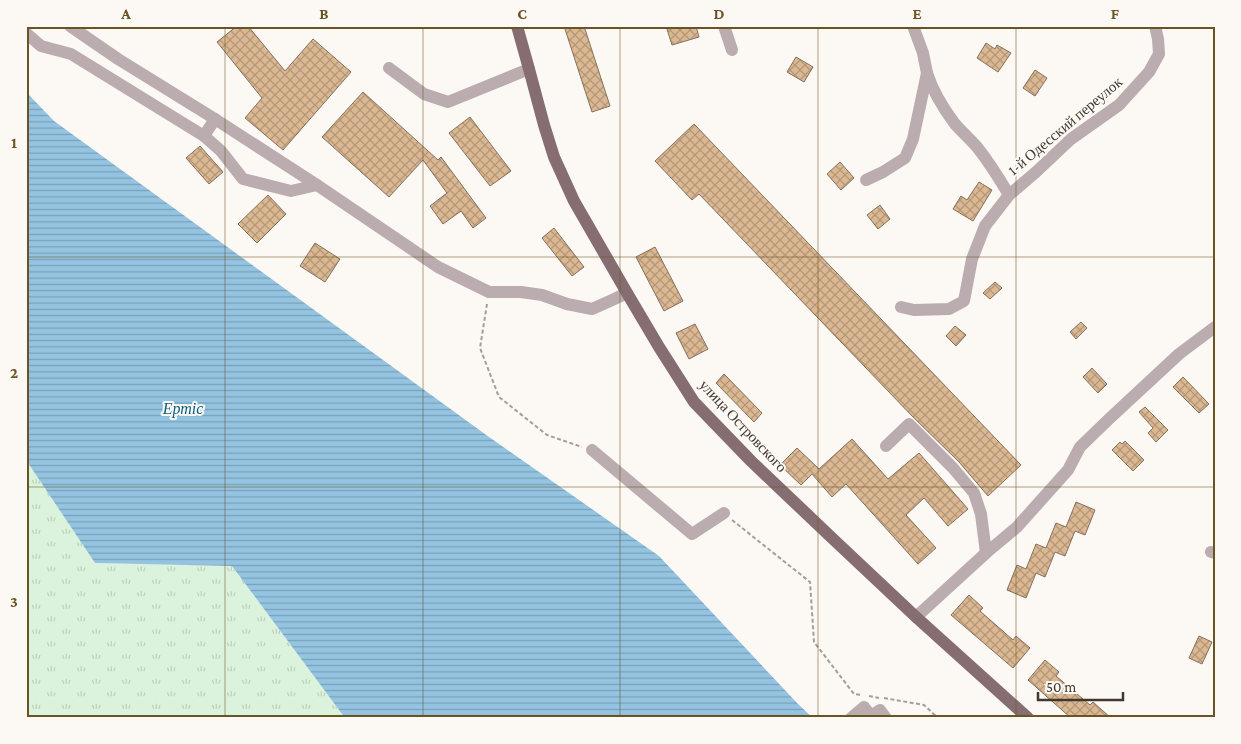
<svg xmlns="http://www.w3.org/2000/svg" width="1241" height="744" viewBox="0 0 1241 744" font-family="'Crimson Pro',serif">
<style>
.grass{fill:url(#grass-tufts)}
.water{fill:url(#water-rules)}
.building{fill:url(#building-cross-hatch);stroke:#84715e}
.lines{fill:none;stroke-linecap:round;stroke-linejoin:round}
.path{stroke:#a49e98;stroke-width:2;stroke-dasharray:4 2.5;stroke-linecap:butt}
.minor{stroke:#baacaf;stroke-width:12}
.major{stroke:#856d72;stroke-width:12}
.grid{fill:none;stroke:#6a5423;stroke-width:1;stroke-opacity:0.55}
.labels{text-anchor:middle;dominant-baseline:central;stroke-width:4;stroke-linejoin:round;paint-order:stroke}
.street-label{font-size:15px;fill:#40382f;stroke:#fcf8f4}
.water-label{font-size:16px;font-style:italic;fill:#085f85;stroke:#fcf8f4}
.neatline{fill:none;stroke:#6a5423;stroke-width:2}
.grid-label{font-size:16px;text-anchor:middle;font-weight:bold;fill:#6a5423}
</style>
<defs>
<pattern id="grass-tufts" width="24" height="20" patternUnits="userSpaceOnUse" patternTransform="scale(1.25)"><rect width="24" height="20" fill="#dbf3dc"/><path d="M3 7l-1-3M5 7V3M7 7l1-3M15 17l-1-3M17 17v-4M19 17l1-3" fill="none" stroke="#bdd1bd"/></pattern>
<pattern id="water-rules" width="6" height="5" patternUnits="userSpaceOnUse" patternTransform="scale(1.25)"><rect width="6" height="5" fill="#94c4e1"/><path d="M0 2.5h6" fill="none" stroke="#7aa0b7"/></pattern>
<pattern id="building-cross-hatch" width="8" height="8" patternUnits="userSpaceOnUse" patternTransform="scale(1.25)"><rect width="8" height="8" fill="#dcb892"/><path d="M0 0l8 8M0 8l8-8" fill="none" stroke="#b49778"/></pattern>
</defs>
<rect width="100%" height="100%" fill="#fcf8f4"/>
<polygon class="grass" points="26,460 95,563 232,566 345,718 26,718"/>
<polygon class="water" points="26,92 54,121 489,437 659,556 798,704 813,718 345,718 232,566 95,563 26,460"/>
<g class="building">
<polygon points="237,26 248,26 285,71 313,39 351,72 283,150 245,118 262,98 217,42"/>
<polygon points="564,26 584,26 610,106 592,112"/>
<polygon points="666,26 696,26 699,37 672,45"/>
<polygon points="986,43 995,49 997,45 1011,53 998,72 977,58"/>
<polygon points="796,57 813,67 804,82 787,72"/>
<polygon points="1035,70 1047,78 1035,96 1023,88"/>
<polygon points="363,92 438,160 441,157 486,218 473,228 461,211 443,224 430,206 447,193 423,160 389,197 322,137"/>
<polygon points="470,117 511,171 490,186 449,133"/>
<polygon points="694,124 1021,465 988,496 959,462 912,416 699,194 692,200 655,161"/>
<polygon points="200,146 223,172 209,184 186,158"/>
<polygon points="840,162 854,178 841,190 827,174"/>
<polygon points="979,182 992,190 973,221 953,209 961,196 967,200"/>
<polygon points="268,195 286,214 257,243 238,224"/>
<polygon points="880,205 890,219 878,229 867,215"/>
<polygon points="554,228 584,267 572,276 542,238"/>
<polygon points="315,243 340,259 325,282 300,266"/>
<polygon points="655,247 683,301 664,311 636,257"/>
<polygon points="995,282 1002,288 990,299 983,293"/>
<polygon points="1081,322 1087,328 1076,339 1070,332"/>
<polygon points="695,324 708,349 689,359 676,333"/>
<polygon points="955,326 966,335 956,346 946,336"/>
<polygon points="1092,368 1107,384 1098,393 1083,377"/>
<polygon points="724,374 762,413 754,422 716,383"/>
<polygon points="1183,377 1209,404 1199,413 1173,387"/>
<polygon points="1145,407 1168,430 1156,442 1148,433 1153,428 1139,412"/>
<polygon points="852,439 888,479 919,453 968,509 948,526 924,498 906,515 936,548 918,564 846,484 832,497 812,474 801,485 780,465 797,448 819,469"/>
<polygon points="1125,441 1144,460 1133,471 1112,450 1120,442 1122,444"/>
<polygon points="1076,502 1095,510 1085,535 1075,531 1065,556 1055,552 1045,577 1036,573 1026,598 1007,590 1017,565 1026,569 1036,544 1046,548 1056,523 1066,527"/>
<polygon points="969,595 983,608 980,611 1013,640 1016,636 1030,648 1013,668 951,615"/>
<polygon points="1199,636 1212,642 1202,664 1189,658"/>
<polygon points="1045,660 1059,672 1056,676 1090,705 1093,702 1111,718 1071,718 1028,680"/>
</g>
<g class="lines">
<g class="path">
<polyline points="487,304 480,348 499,397 547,435 582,447"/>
<polyline points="732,520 810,582 814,642 854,694 862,695"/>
<polyline points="869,696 879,698"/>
<polyline points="884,698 924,705 938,718"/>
</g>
<g class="minor">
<polyline points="70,26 118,59 215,119 317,185 438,267 489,292 521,292 542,295 567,304 592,309 610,301 627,293"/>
<polyline points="724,26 732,50"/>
<polyline points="26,33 41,46 71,54 204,136 215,119"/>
<polyline points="389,68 424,94 448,102 529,69"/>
<polyline points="204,136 221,151 243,179 291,191 317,185"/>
<polyline points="866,180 883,172 905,158 913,139 927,73 923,53 913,26"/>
<polyline points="1009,195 1036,172 1071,139 1119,105 1149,72 1159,54 1158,39 1155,26"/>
<path d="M901,307L914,310L949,309L964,301L972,259L985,226L1009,195C999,178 989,162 977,147C970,139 962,132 955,124C943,108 933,92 927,73"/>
<polyline points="886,446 909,424 953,468 974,493 981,514 986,553"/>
<polyline points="592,450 692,534 724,513"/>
<polyline points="1211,552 1215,553"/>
<polyline points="916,617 986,553 1017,527 1068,470 1080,447 1109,419 1179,354 1215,327"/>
<polyline points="851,718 864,707 871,716 880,710 886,718"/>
</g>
<polyline class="major" points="517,26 529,69 544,125 554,157 574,201 627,293 659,347 694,402 751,461 832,538 916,617 1028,718"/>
</g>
<path class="grid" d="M225,26V718M423,26V718M620,26V718M818,26V718M1016,26V718M26,257H1215M26,487H1215"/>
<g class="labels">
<g class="street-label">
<text transform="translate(1065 126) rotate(-40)">1-й Одесский переулок</text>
<text transform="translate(743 426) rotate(47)">улица Островского</text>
</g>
<g class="water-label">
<text x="183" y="408">Ертіс</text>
</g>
</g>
<rect width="1241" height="744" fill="none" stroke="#fcf8f4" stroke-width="55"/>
<path d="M1038 692v8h85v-8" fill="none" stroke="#40382f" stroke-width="2.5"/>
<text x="1046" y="692" font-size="15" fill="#40382f" stroke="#fcf8f4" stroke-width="4" paint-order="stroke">50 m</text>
<rect x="28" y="28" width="1186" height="688" class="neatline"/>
<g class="grid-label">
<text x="126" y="19">A</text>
<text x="324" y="19">B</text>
<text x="522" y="19">C</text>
<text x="719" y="19">D</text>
<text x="917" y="19">E</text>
<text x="1115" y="19">F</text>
<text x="14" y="148">1</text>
<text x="14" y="378">2</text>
<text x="14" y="607">3</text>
</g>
</svg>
